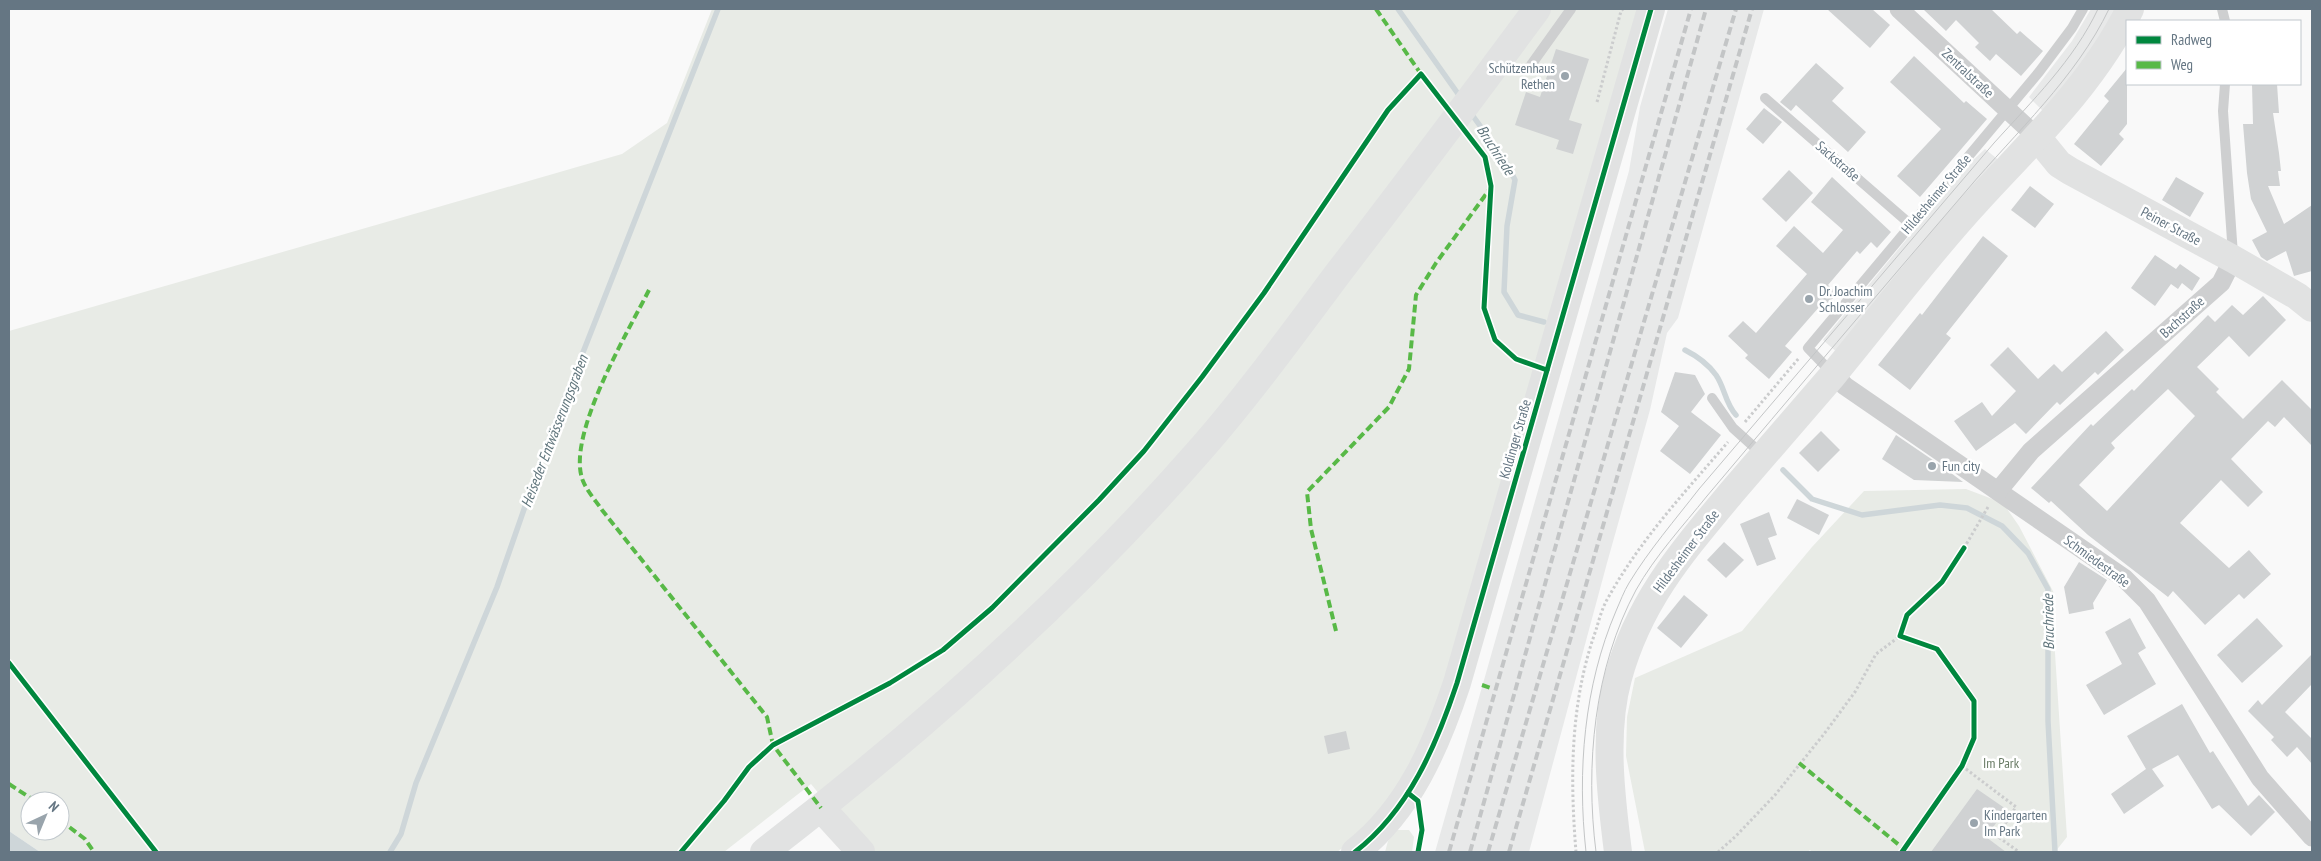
<svg xmlns="http://www.w3.org/2000/svg" width="2321" height="861" viewBox="0 0 2321 861" font-family="'PT Sans Narrow',sans-serif">
<style>
.built{fill:#e8e9e9}
.green{fill:#e8ebe6;fill-rule:evenodd}
.water{fill:#ced6d9}
.lines{fill:none;stroke-linecap:round;stroke-linejoin:round}
.stream{stroke:#ced6d9;stroke-width:5.5}
.building{fill:#d0d2d3;fill-rule:evenodd}
.path{stroke:#cbcccd;stroke-width:3;stroke-dasharray:2.5 2.5;stroke-linecap:butt}
.lane{stroke:#cecfd0;stroke-width:10}
.street{stroke:#cecfd0;stroke-width:19}
.secondary{stroke:#e1e2e2;stroke-width:28}
.primary{stroke:#e1e2e2;stroke-width:28}
.tram{stroke:#c3c5c6;stroke-width:1}
.rail{stroke:#c3c5c6;stroke-width:4;stroke-dasharray:8 4;stroke-linecap:butt}
.quiet{stroke:#58b947;stroke-width:4;stroke-dasharray:8 4;stroke-linecap:butt}
.cycleway-casing{stroke:#fff;stroke-width:8}
.cycleway{stroke:#00873e;stroke-width:5}
.poi-dot{fill:#99a4ac;stroke:#fff;stroke-width:2}
.labels{text-anchor:middle;dominant-baseline:central;stroke-width:5;stroke-linejoin:round;paint-order:stroke}
.poi-label{font-size:14px;fill:#657683;stroke:#fff;text-anchor:start}
.street-label{font-size:14px;fill:#657683;stroke:#fff}
.park-label{font-size:14px;fill:#687a64;stroke:#fff}
.water-label{font-size:15px;font-style:italic;fill:#60757c;stroke:#fff}
</style>
<rect width="100%" height="100%" fill="#f9f9f9"/>
<g class="built">
<polygon points="1668,9 1764,9 1678,318 1667,333 1650,410 1607,563 1529,852 1435,852 1629,171 1640,107"/>
<polygon points="2091,9 2117,9 2105,33 2044,112 2029,97 2072,41"/>
<polygon points="1985,149 2001,162 1838,353 1823,340 1969,164"/>
</g>
<g class="green">
<path d="M712,9H1637L1448,700L1379,820L1337,852H867L811,784L724,852H40L9,831V331L622,154L667,123ZM30,801H60V831H30Z"/>
<polygon points="1966,489 2003,503 2019,526 2055,595 2054,638 2067,837 2055,852 1812,852 1810,850 1807,852 1645,852 1626,756 1627,717 1635,678 1742,631 1812,547 1864,491"/>
<polygon points="1396,830 1409,830 1414,837 1412,852 1385,852 1388,841"/>
</g>
<polygon class="water" points="9,831 40,852 9,852"/>
<g class="lines">
<g class="stream">
<polyline points="1398,9 1461,98"/>
<polyline points="1470,112 1505,160 1515,180 1507,226 1504,292 1518,315 1544,322"/>
<path d="M1685,350C1697,356 1708,364 1716,375C1725,388 1725,403 1736,415"/>
<polyline points="1783,470 1812,499 1862,515 1940,505 1967,508 2002,526 2028,553 2048,589 2048,721 2055,852"/>
<polyline points="390,852 401,834 416,783 497,587 545,449 718,9"/>
</g>
</g>
<g class="building">
<polygon points="1827,9 1872,9 1890,25 1870,48"/>
<polygon points="1923,9 1991,9 2017,34 2020,31 2043,51 2021,76 1996,54 1990,61 1975,47 1979,43 1956,20 1946,31"/>
<polygon points="1556,49 1589,59 1569,120 1582,124 1573,154 1556,149 1559,140 1515,125 1526,92 1540,97"/>
<polygon points="1914,56 1964,103 1966,101 1987,119 1920,197 1897,176 1941,129 1890,82"/>
<polygon points="1816,63 1844,88 1832,101 1866,132 1848,152 1796,105 1791,111 1780,102"/>
<polygon points="2127,68 2127,124 2119,134 2124,139 2101,166 2074,144 2109,101 2104,96"/>
<polygon points="2252,84 2277,84 2279,113 2273,113 2279,153 2281,171 2278,171 2280,186 2268,186 2284,224 2312,205 2312,271 2294,276 2286,251 2267,261 2261,257 2252,240 2267,232 2251,199 2247,173 2243,124 2253,124"/>
<polygon points="1764,108 1782,122 1763,144 1746,129"/>
<polygon points="1789,170 1813,193 1786,222 1762,199"/>
<polygon points="1832,177 1891,232 1877,248 1871,242 1860,254 1857,251 1828,285 1837,293 1824,309 1820,306 1785,346 1792,352 1769,379 1745,358 1748,355 1728,336 1743,321 1756,333 1807,274 1776,246 1794,226 1823,253 1843,230 1811,202"/>
<polygon points="2176,177 2204,193 2190,217 2162,200"/>
<polygon points="2030,186 2054,204 2035,228 2011,210"/>
<polygon points="1983,236 2008,256 1946,334 1951,338 1910,390 1878,365 1920,313 1922,315"/>
<polygon points="2155,255 2176,269 2180,264 2200,278 2192,291 2182,283 2178,289 2171,284 2155,306 2131,288"/>
<path d="M2263,296L2286,320L2249,357L2229,336L2197,367L2219,389L2216,392L2243,419L2282,380L2312,410V446L2284,417L2275,427L2268,421L2231,459L2263,492L2248,507L2221,480L2180,523L2229,568L2249,550L2271,574L2244,599L2239,594L2205,625L2173,591L2168,597L2088,535L2051,501L2049,503L2031,488L2091,424L2093,426L2132,389L2134,391L2208,315L2215,322L2232,305L2243,315ZM2168,389L2195,416L2107,511L2079,485L2115,448L2111,443Z"/>
<polygon points="2106,331 2124,350 2098,375 2095,372 2060,405 2057,402 2026,434 2015,423 1976,451 1954,421 1982,402 1992,416 2016,391 1990,365 2008,347 2038,379 2054,364 2062,372"/>
<polygon points="1675,372 1695,375 1705,394 1691,412 1721,435 1690,474 1660,451 1679,426 1661,412"/>
<polygon points="1821,431 1840,450 1818,472 1799,453"/>
<polygon points="1896,435 1943,467 1963,482 1914,480 1882,459"/>
<polygon points="1797,499 1829,515 1819,535 1787,518"/>
<polygon points="1769,512 1777,535 1768,538 1776,559 1757,566 1740,524"/>
<polygon points="1724,542 1744,560 1726,578 1707,560"/>
<polygon points="2079,562 2107,580 2093,603 2094,609 2069,614 2064,587"/>
<polygon points="1684,595 1708,615 1681,648 1657,628"/>
<polygon points="2130,618 2146,648 2138,653 2156,684 2104,715 2086,685 2122,664 2105,632"/>
<polygon points="2257,618 2283,646 2242,683 2217,655"/>
<polygon points="2312,654 2312,684 2285,712 2312,739 2312,764 2297,747 2287,757 2271,740 2274,737 2248,711 2258,700 2262,705"/>
<polygon points="2182,704 2210,753 2213,751 2248,806 2259,795 2275,812 2251,836 2219,805 2212,809 2178,755 2152,769 2164,786 2124,814 2111,794 2146,769 2127,736"/>
<polygon points="1346,731 1350,749 1328,754 1324,736"/>
<polygon points="1977,789 2006,809 1986,837 2006,852 1931,852"/>
</g>
<g class="lines">
<g class="path">
<polyline points="1597,102 1621,11 1623,9"/>
<polyline points="1745,422 1799,358"/>
<polyline points="1964,548 1988,507"/>
<polyline points="1962,766 2016,807 1997,836 2019,852"/>
<path d="M1576,852C1570,778 1570,702 1596,630C1599,620 1602,608 1608,598C1640,540 1685,492 1728,442"/>
<polyline points="1718,852 1736,836 1775,795 1824,734 1855,692 1876,654 1900,636"/>
</g>
<g class="lane">
<polyline points="2222,9 2225,21"/>
<polyline points="1531,65 1571,9"/>
<polyline points="2225,84 2223,111 2233,255"/>
<polyline points="1765,98 1910,224"/>
<polyline points="1833,374 1808,348 2039,72 2072,28 2083,9"/>
<polyline points="1712,398 1733,428 1763,455"/>
</g>
<g class="street">
<polyline points="1899,9 2037,137"/>
<polyline points="1833,374 1845,386 2124,578 2147,601 2260,778 2312,837"/>
<polyline points="1998,491 2031,451 2221,283 2233,259"/>
</g>
<g class="secondary">
<polyline points="2037,137 2059,164 2070,171 2233,259 2297,296 2312,308"/>
<polyline points="821,808 861,852"/>
<path d="M1355,852C1409,810 1436,746 1457,683L1651,9"/>
<path d="M1618,852C1611,797 1603,732 1618,678C1639,601 1682,552 1732,492C1766,453 1799,414 1833,375C1881,317 1926,256 1977,201C2032,141 2093,84 2130,9"/>
</g>
<path class="primary" d="M764,852C921,731 1070,599 1201,449C1250,393 1294,332 1339,272C1406,185 1472,97 1537,9"/>
<g class="tram">
<path d="M1586,852C1577,771 1584,686 1616,611C1620,602 1624,591 1629,583C1649,550 1675,520 1699,489L1994,143C2032,101 2074,60 2098,9"/>
<path d="M1596,852C1585,765 1594,668 1636,590C1655,556 1683,526 1707,496C1793,394 1880,291 1967,190C2016,132 2076,78 2109,9"/>
</g>
<g class="rail">
<polyline points="1449,852 1691,9"/>
<polyline points="1470,852 1706,9"/>
<polyline points="1488,852 1736,9"/>
<polyline points="1509,852 1752,9"/>
</g>
<g class="quiet">
<polyline points="1376,9 1423,77"/>
<path d="M649,290C628,332 565,437 583,481C587,491 596,501 602,510L767,717L773,745L821,808"/>
<polyline points="1336,631 1311,529 1307,492 1389,407 1409,369 1416,295 1436,263 1489,190"/>
<polyline points="1482,685 1491,688"/>
<polyline points="1799,763 1904,849"/>
<polyline points="9,784 35,801"/>
<polyline points="60,820 85,839 94,852"/>
</g>
<g class="cycleway-casing">
<g id="cycleway">
<polyline points="9,663 156,852"/>
<polyline points="1408,793 1418,801 1422,830 1418,852"/>
<polyline points="681,852 724,801 749,767 773,745 890,683 943,650 992,608 1099,500 1144,451 1202,377 1264,293 1388,110 1421,74 1485,157 1491,186 1484,308 1495,340 1516,359 1547,370"/>
<path d="M1355,852C1409,810 1436,746 1457,683L1651,9"/>
<polyline points="1902,852 1962,766 1974,738 1974,701 1937,649 1900,636 1907,615 1942,582 1964,548"/>
</g>
</g>
<use href="#cycleway" class="cycleway"/>
</g>
<g class="poi-dot">
<circle cx="1565" cy="76" r="5"/>
<circle cx="1809" cy="299" r="5"/>
<circle cx="1932" cy="466" r="5"/>
<circle cx="1974" cy="823" r="5"/>
</g>
<g class="labels">
<g class="poi-label">
<text x="1555" y="68" text-anchor="end">Schützenhaus<tspan x="1555" dy="16">Rethen</tspan></text>
<text x="1819" y="291">Dr. Joachim<tspan x="1819" dy="16">Schlosser</tspan></text>
<text x="1942" y="466">Fun city</text>
<text x="1984" y="815">Kindergarten<tspan x="1984" dy="16">Im Park</tspan></text>
</g>
<g class="street-label">
<text transform="translate(1968 73) rotate(43)">Zentralstraße</text>
<text transform="translate(1838 161) rotate(41)">Sackstraße</text>
<text transform="translate(1936 194) rotate(-50)">Hildesheimer Straße</text>
<text transform="translate(2171 226) rotate(28)">Peiner Straße</text>
<text transform="translate(2182 317) rotate(-42)">Bachstraße</text>
<text transform="translate(1515 439) rotate(-74)">Koldinger Straße</text>
<text transform="translate(1686 551) rotate(-53)">Hildesheimer Straße</text>
<text transform="translate(2097 561) rotate(36)">Schmiedestraße</text>
</g>
<g class="park-label">
<text x="2001" y="763">Im Park</text>
</g>
<g class="water-label">
<text transform="translate(1496 150) rotate(57)">Bruchriede</text>
<text transform="translate(554 431) rotate(-69)">Heiseder Entwässerungsgraben</text>
<text transform="translate(2048 622) rotate(-91)">Bruchriede</text>
</g>
</g>
<rect width="2321" height="861" fill="none" stroke="#657683" stroke-width="20"/>
<rect x="2126" y="20" width="175" height="65" fill="#ffffff" stroke="#c1c8cd"/>
<rect x="2136" y="36" width="25" height="8" fill="#00873e" stroke="#c1c8cd"/>
<text x="2171" y="45" font-size="15" fill="#657683">Radweg</text>
<rect x="2136" y="61" width="25" height="8" fill="#58b947" stroke="#c1c8cd"/>
<text x="2171" y="70" font-size="15" fill="#657683">Weg</text>
<g transform="translate(45 816) rotate(44)"><circle r="24" fill="#ffffff" stroke="#c1c8cd"/>
<path d="M0-4L9 19L0 12L-9 19Z" fill="#99a4ac"/>
<text y="-8" font-size="14" font-weight="bold" text-anchor="middle" fill="#657683">N</text>
</g>
</svg>
